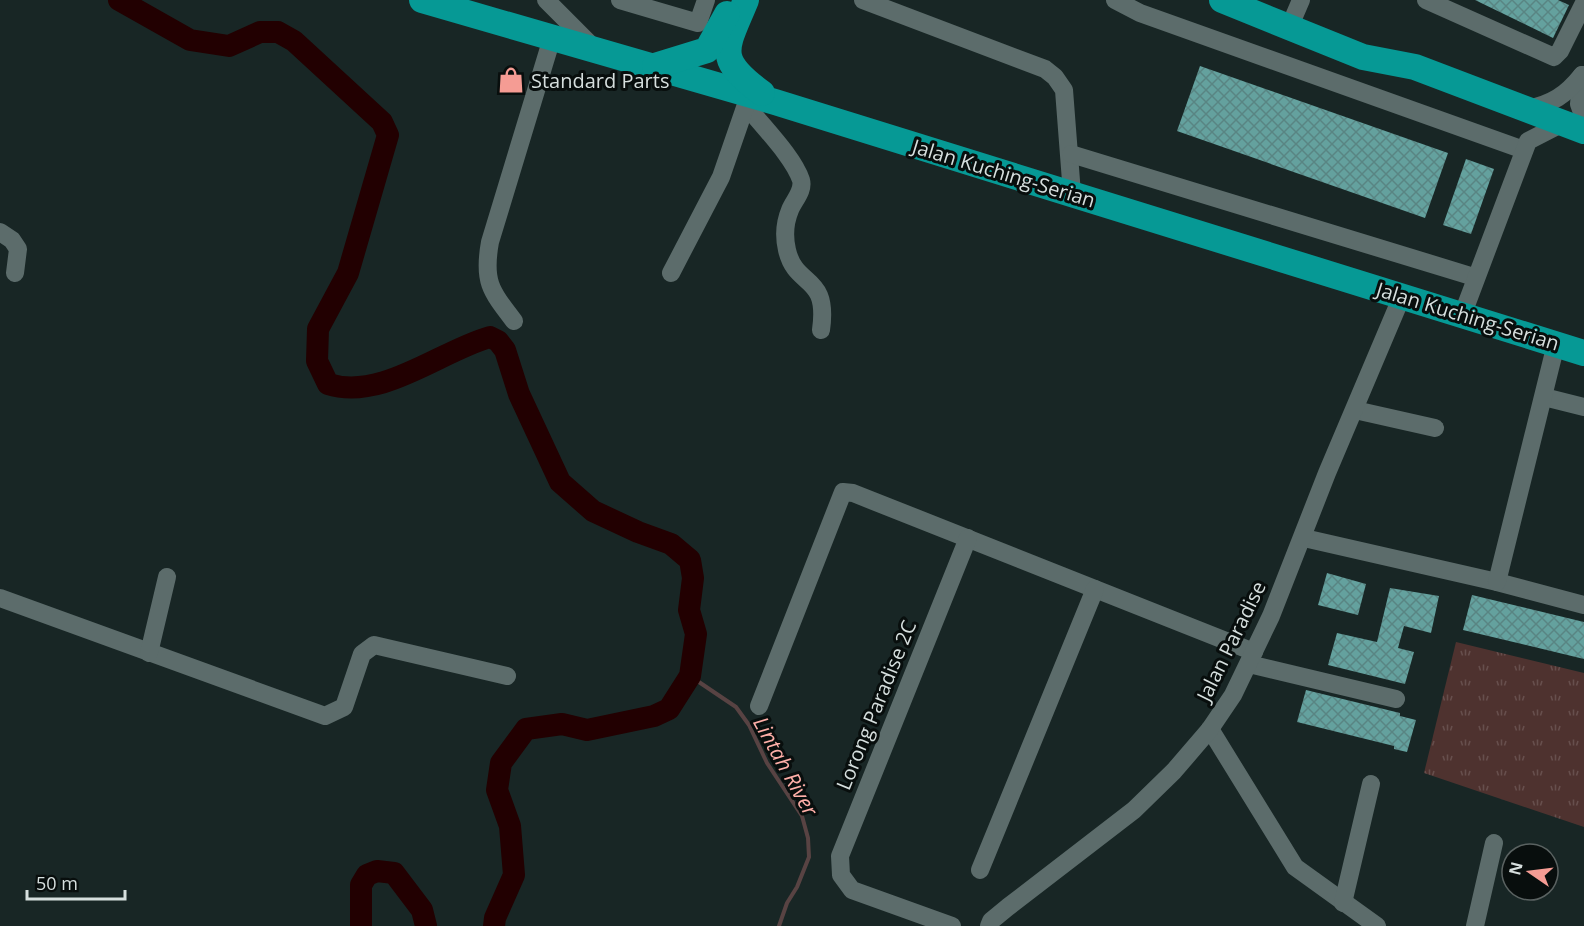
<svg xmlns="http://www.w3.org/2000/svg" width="1584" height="926" viewBox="0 0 1584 926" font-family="'Open Sans',sans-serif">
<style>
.park{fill:url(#park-tufts)}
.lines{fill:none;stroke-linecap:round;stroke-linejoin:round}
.stream{stroke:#584343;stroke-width:4}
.river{stroke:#220001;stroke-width:22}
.building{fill:url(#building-cross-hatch)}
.minor{stroke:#5c6c6b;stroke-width:18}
.highway{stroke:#069995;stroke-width:26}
.labels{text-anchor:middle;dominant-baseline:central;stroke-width:6;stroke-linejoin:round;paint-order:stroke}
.poi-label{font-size:20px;fill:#d6dfde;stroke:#080e0d;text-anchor:start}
.street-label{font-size:20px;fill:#d6dfde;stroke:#080e0d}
.water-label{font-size:21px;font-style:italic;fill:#feafa8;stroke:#080e0d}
</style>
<defs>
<pattern id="park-tufts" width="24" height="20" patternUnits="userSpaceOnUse" patternTransform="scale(1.5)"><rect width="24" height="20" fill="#4e322f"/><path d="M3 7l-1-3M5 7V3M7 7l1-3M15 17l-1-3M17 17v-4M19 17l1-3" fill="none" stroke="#674f4d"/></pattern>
<pattern id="building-cross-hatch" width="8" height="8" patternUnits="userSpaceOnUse" patternTransform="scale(1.5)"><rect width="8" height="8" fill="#64a19e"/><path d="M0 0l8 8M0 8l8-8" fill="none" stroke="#598583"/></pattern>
</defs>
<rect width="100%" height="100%" fill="#182625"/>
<polygon class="park" points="1456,642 1584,673 1584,827 1424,773"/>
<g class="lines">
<polyline class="stream" points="690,676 736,707 749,725 767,763 802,816 808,838 809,857 797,887 787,903 779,926"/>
<g class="river">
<path d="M119,0L190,40L229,46L260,32H278L294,41L382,122L388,135L348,273L318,329L317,361L328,384C382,401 440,351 490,337L498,341L505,350L519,394L560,482L593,511L638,532L671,544L690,560L693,578L689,610L696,634L690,676L669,709L654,716L587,730L562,724L526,729L501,763L497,790L510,826L514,875L495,918L494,926"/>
<polyline points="361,926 361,885 367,875 377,871 394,873 422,910 426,926"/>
</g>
</g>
<g class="building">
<polygon points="1475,0 1558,0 1569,5 1553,38"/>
<polygon points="1200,66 1448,153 1425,218 1177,131"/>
<polygon points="1466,159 1494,169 1471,234 1443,225"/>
<polygon points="1327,573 1366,584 1358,615 1318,605"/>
<polygon points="1390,588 1439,596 1431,633 1404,626 1398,648 1414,652 1405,684 1328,665 1337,633 1377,642"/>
<polygon points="1472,595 1584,622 1584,659 1463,630"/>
<polygon points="1306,690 1400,713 1400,716 1416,720 1407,752 1394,749 1394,746 1297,722"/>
</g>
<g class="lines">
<g class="minor">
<polyline points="546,0 596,50"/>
<polyline points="620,0 698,23 706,0"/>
<polyline points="863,0 1045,69 1055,77 1064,90 1072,194"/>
<polyline points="1115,0 1140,13 1524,150"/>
<polyline points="1426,0 1554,57 1560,51 1584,3"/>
<polyline points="1289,28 1301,0"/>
<polyline points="1582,75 1579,104 1584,118"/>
<path d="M746,105C762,126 793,156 801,180C804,191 794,200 790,210C785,222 784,237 787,250C796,289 829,273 821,330"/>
<path d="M1527,109C1552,104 1566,95 1582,75"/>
<polyline points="1071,154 1474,277"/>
<polyline points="0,232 12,240 18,249 15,273"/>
<polyline points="671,273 721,177 749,96"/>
<polyline points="1462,316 1528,141 1563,123"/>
<path d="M514,321C490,290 483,281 490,242L552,38"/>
<polyline points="1544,397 1584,407"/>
<polyline points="1355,410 1435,428"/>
<polyline points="1304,538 1497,582 1584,605"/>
<polyline points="1497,582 1556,344"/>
<polyline points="0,598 325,716 344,707 362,654 374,645 507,676"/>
<polyline points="149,653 167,577"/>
<polyline points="1249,664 1396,699"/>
<polyline points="759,706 843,492 853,493 1254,652"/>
<polyline points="1210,729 1295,867 1377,926"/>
<polyline points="980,870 1095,589"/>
<polyline points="1343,903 1371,784"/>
<polyline points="952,926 852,890 841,875 840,856 968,538"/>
<polyline points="989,926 991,921 1008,907 1134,810 1174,771 1210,729 1233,695 1271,616 1327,473 1402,296"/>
<polyline points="1475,926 1494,843"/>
</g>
<g class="highway">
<polyline points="422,0 775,102 1584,353"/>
<path d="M746,0C726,49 714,58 762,93"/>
<polyline points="1222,0 1363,57 1415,67 1584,131"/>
<polyline points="655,66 707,50 727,14"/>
</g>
</g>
<defs>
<g id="shop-bare" transform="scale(2.07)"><path d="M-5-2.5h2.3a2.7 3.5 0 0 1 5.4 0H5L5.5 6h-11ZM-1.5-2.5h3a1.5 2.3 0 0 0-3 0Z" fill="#f59c94" stroke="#080e0d" stroke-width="2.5" paint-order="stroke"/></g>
</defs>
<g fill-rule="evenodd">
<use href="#shop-bare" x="511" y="80"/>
</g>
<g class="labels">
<g class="poi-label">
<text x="531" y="80">Standard Parts</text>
</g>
<g class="street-label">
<text transform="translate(1004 173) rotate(17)">Jalan Kuching-Serian</text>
<text transform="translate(1468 316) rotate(17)">Jalan Kuching-Serian</text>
<text transform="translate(1231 641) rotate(-64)">Jalan Paradise</text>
<text transform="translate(876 705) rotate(-68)">Lorong Paradise 2C</text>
</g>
<g class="water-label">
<text transform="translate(786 766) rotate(61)">Lintah River</text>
</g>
</g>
<g transform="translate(1530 872) rotate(284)"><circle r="28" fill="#080e0d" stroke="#5a6261" stroke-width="1.5"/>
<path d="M0-4.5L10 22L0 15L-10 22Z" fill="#f59c94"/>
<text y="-9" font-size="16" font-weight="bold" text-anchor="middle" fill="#d6dfde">N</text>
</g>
<path d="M27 890v9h98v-9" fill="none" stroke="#d6dfde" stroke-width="3"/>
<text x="36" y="890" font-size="18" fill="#d6dfde" stroke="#080e0d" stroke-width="4.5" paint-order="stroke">50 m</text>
</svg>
